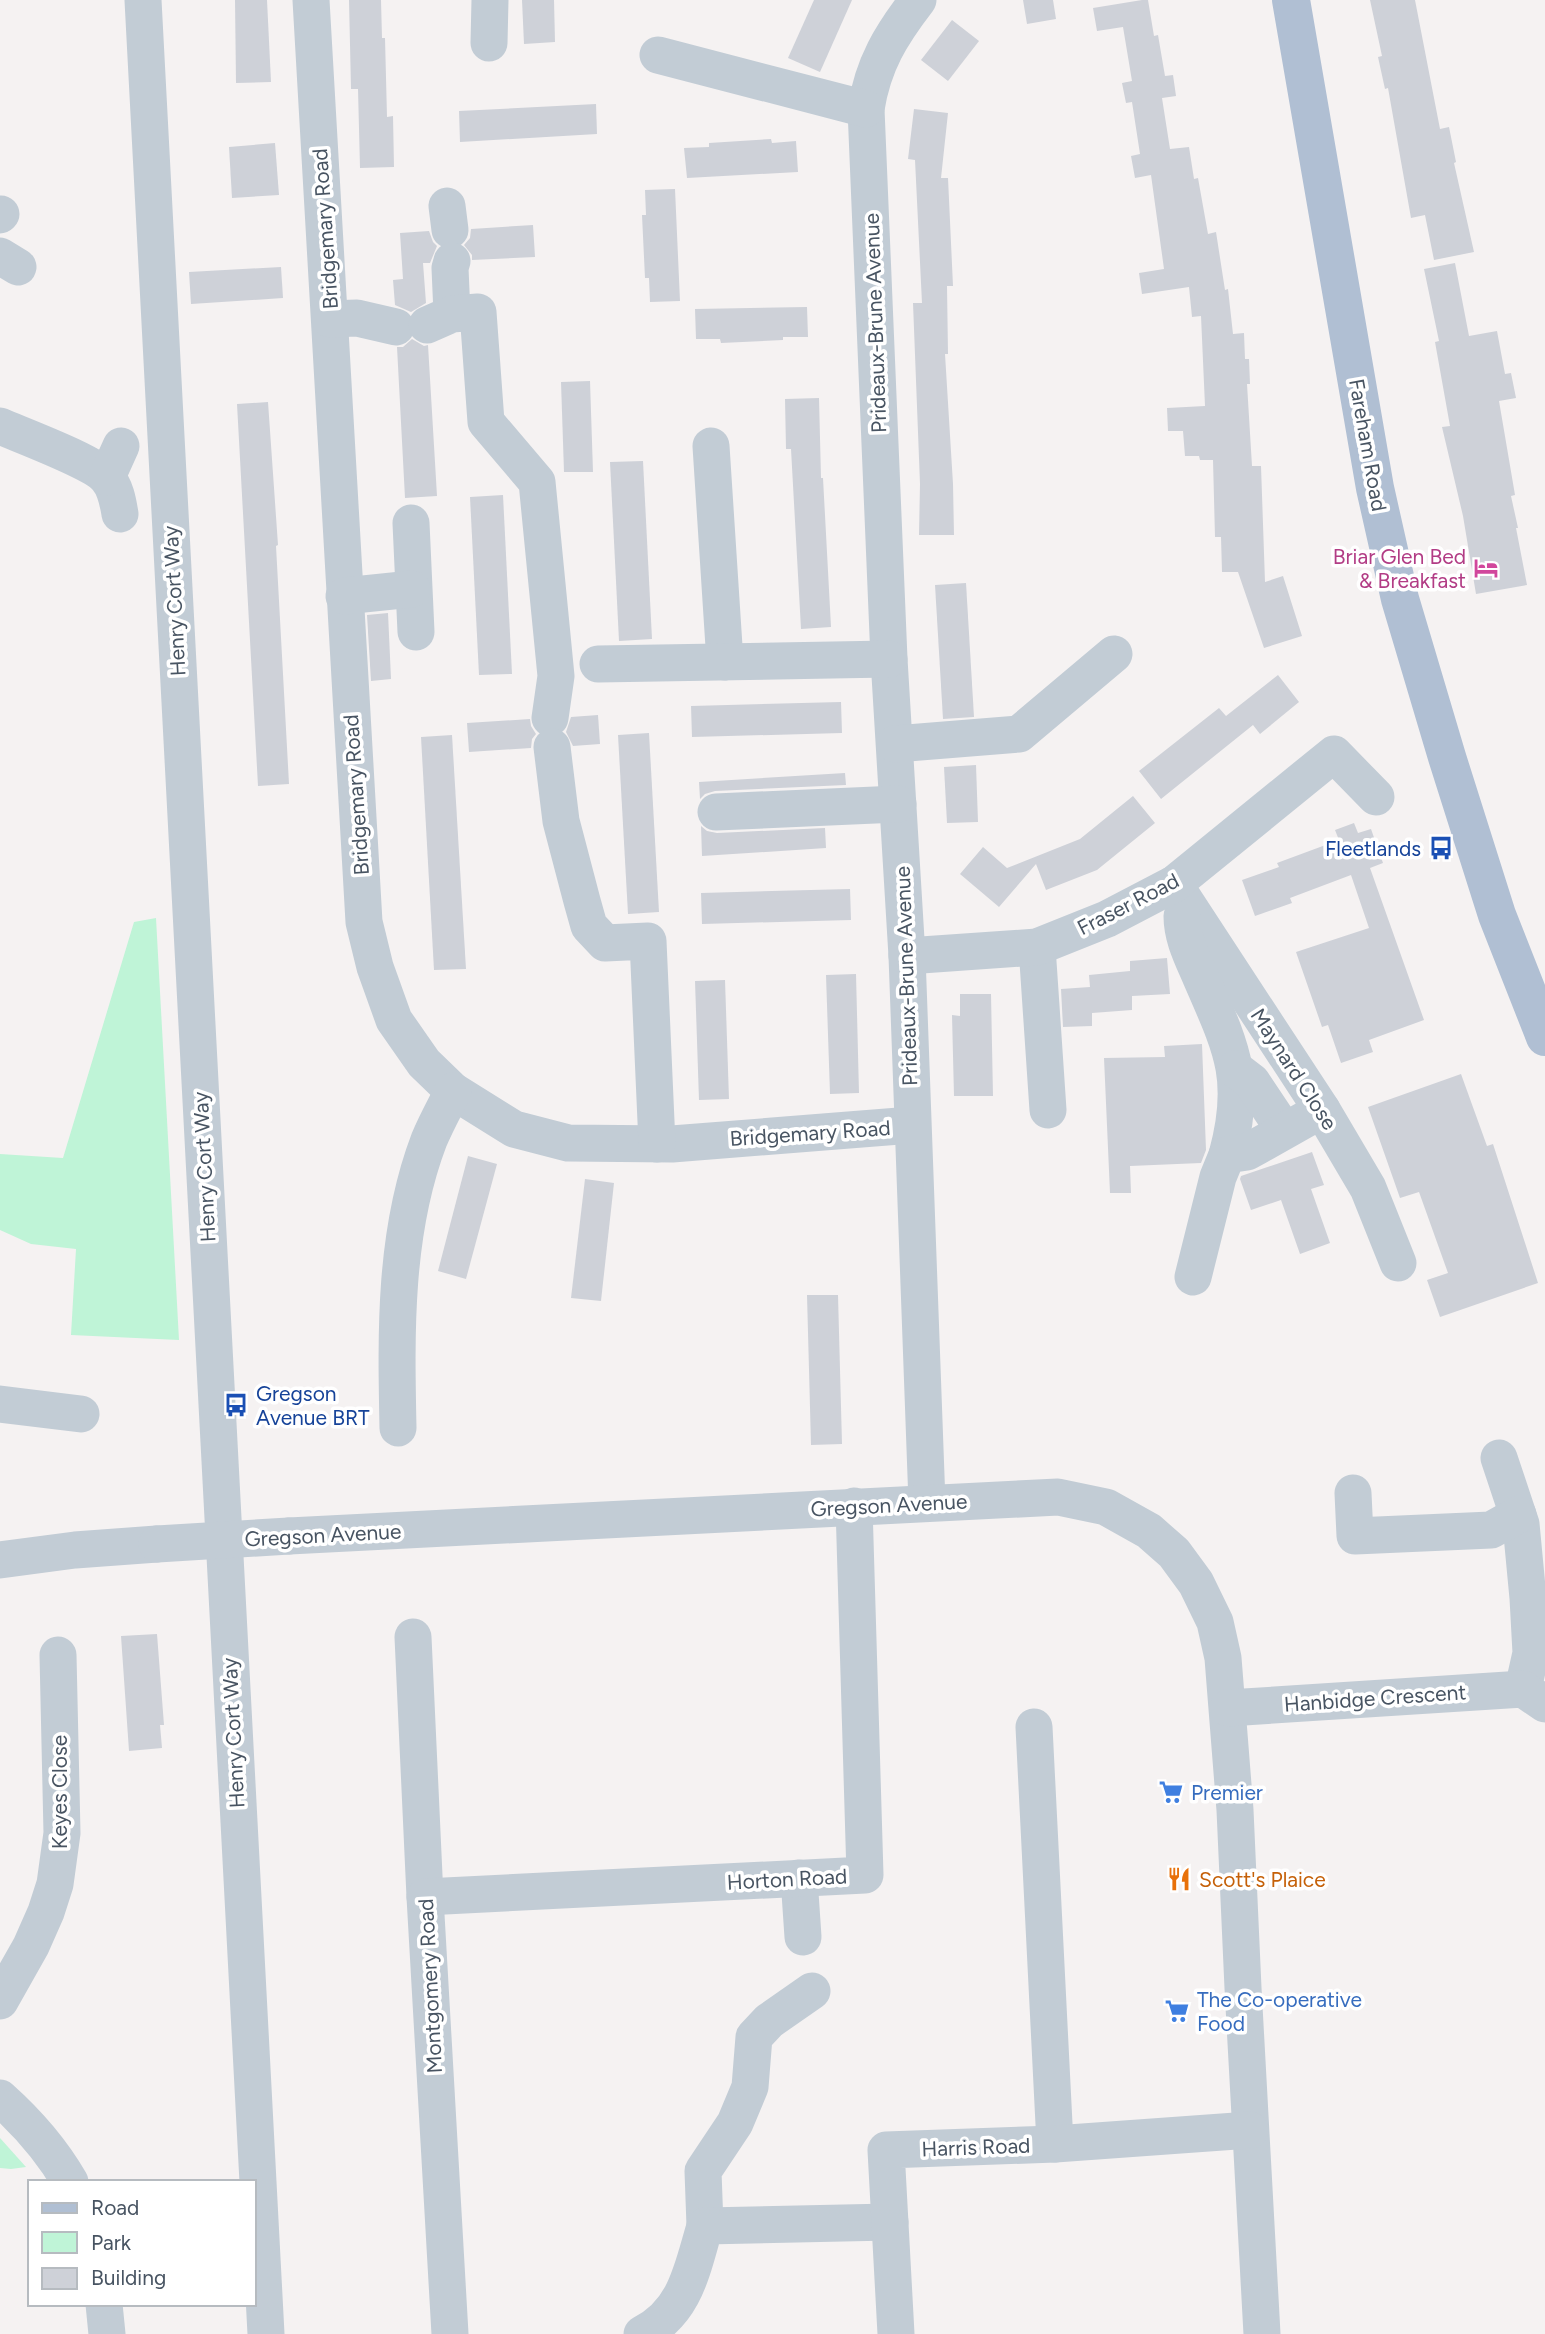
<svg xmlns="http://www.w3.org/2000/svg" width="1545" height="2334" viewBox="0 0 1545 2334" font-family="Figtree,sans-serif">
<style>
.green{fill:#bff4d7}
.building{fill:#ced1d8}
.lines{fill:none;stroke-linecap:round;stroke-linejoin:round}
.minor{stroke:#c2ccd5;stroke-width:37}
.major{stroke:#b0bfd3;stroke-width:38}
.minor-bridge{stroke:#c2ccd5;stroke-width:37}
.labels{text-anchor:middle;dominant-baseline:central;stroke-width:7;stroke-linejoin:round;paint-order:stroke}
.street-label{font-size:21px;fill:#485462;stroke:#fff}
.hotel-label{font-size:21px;fill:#b23c85;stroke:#fff;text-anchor:end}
.transit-label{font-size:21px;fill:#164399;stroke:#fff;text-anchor:end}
.shop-label{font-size:21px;fill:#366cbe;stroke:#fff;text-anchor:start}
.food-label{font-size:21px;fill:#c56008;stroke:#fff;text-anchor:start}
</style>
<rect width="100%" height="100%" fill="#f5f2f2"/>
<g class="green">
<polygon points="156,918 179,1340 71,1335 76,1249 31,1244 0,1230 0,1154 63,1158 134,922"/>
<polygon points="0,2138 26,2167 11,2169 0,2168"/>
</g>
<g class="building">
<polygon points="235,0 267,0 271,82 236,83"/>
<polygon points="349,0 381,0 382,38 385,38 387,117 393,116 394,167 360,168 358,89 351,89"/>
<polygon points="522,0 554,0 555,42 524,44"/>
<polygon points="814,0 852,0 820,72 788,58"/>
<polygon points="1023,0 1053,0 1056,19 1027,24"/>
<polygon points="1142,0 1148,0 1154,36 1158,35 1165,76 1173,75 1176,96 1162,98 1170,149 1189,147 1194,179 1198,178 1208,234 1216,232 1225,290 1228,289 1233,334 1244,333 1245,359 1249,359 1250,384 1247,384 1252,466 1261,466 1265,582 1283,576 1302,636 1264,648 1238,572 1222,572 1221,537 1215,537 1213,460 1200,460 1199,456 1185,456 1183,431 1168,431 1167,408 1205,406 1201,316 1192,317 1189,287 1142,294 1139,273 1164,269 1151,175 1135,178 1131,156 1140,154 1132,102 1126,103 1122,83 1132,81 1123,27 1097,31 1093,8"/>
<polygon points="1370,0 1415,0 1440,129 1449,127 1456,162 1454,163 1474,252 1434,260 1425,215 1411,218 1388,88 1385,89 1378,57 1382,56"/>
<polygon points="952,20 979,41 948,81 921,60"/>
<polygon points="596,104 597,134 460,142 459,111"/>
<polygon points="914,109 948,113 941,178 948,178 953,286 947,286 948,354 945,354 953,484 954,535 919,535 920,484 913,303 922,303 915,160 908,159"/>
<polygon points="771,139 772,143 796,141 798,172 687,178 684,148 709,147 709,143"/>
<polygon points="275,143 279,195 232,198 229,147"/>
<polygon points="675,189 680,301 650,302 649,278 645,278 642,215 646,215 645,190"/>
<polygon points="533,225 535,257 472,260 472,255 464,245 470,238 471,229"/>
<polygon points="429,231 433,242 437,246 430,263 423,263 426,303 411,312 395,305 393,280 403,279 400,233"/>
<polygon points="1455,263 1469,336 1497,331 1505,374 1511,373 1516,398 1499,401 1515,495 1511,496 1518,528 1516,528 1527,585 1476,594 1463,516 1442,427 1450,426 1435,342 1439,341 1424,269"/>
<polygon points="281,267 283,298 191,304 189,272"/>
<polygon points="807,307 808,337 783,337 783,340 721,343 720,339 696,339 695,309"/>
<polygon points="412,339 424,346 428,345 437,496 405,498 397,347 403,347"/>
<polygon points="590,381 593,472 564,472 561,382"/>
<polygon points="819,398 821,478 823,478 831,627 801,629 791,449 786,449 785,399"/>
<polygon points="268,402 278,545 276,546 289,784 258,786 237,404"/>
<polygon points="643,461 652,639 619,641 610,462"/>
<polygon points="503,495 512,674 479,675 470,497"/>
<polygon points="966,583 974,717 943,719 935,585"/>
<polygon points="388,613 391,679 371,681 367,615"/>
<polygon points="1278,675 1299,702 1260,734 1253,725 1161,799 1139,771 1219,708 1226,716"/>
<polygon points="841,702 842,733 692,737 691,706"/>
<polygon points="598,715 600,744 573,746 566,732 571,717"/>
<polygon points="530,719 531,726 536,734 532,739 531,748 469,752 467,723"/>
<polygon points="649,733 659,912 628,914 618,735"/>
<polygon points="452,735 466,969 434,970 421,737"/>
<polygon points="976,765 978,822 947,823 944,767"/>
<polygon points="845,773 846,785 715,791 705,794 700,799 699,782"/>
<polygon points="1133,796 1155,823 1097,870 1046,890 1036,864 999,907 960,874 983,847 1007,868 1080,839"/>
<polygon points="1354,823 1358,833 1371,829 1383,863 1370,868 1424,1020 1369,1040 1373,1052 1341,1063 1328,1025 1322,1027 1296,952 1369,928 1351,875 1290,898 1292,903 1255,916 1242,880 1279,867 1277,863 1339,840 1335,830"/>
<polygon points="701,826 707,831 717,833 825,828 826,848 702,856"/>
<polygon points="850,889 851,920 702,924 701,893"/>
<polygon points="1167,958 1170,994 1132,996 1132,1010 1092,1013 1092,1026 1063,1027 1061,989 1090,987 1089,975 1130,971 1130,961"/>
<polygon points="856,974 859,1093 830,1094 826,975"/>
<polygon points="725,980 729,1099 699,1100 695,981"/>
<polygon points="960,994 991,994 993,1096 954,1096 952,1015 960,1016"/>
<polygon points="1202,1044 1206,1150 1201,1163 1130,1166 1131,1193 1110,1193 1104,1058 1165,1057 1164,1046"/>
<polygon points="1461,1074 1487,1146 1493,1144 1538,1283 1440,1317 1427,1280 1448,1273 1419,1192 1400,1198 1368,1107"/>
<polygon points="1312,1152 1324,1185 1311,1189 1330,1243 1300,1254 1281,1200 1251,1210 1240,1179 1241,1176"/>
<polygon points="468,1156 497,1164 466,1279 438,1271"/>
<polygon points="585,1179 614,1183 601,1301 571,1298"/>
<polygon points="807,1295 838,1295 842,1444 811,1445"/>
<polygon points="157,1634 164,1725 160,1725 162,1748 129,1751 121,1636"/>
</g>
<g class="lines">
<g class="minor">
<polyline points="143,0 266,2334"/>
<polyline points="311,0 364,922 375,967 394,1020 424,1063 453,1091 514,1129 568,1143 672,1144 912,1125"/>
<path d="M918,0C891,35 873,64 866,109L889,659L907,956L927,1503"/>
<polyline points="489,43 490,0"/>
<polyline points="658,55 866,109"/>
<polyline points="447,206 450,230"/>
<polyline points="0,215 1,214"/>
<polyline points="0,256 18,267"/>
<polyline points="452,261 450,268 452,314"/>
<polyline points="330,319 357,318 396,327"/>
<polyline points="427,325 452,314 478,312 486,422 537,482 556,676 550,718"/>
<path d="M0,426C23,436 94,462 107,478C116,488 118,502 120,514"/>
<polyline points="711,446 725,662"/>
<polyline points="107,477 121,446"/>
<polyline points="411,523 416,632"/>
<polyline points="344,596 412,589"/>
<polyline points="598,664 889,659"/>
<polyline points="895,744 1019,734 1114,654"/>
<polyline points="552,747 561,821 582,901 589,926 605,943 648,941 657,1144"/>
<polyline points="716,812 898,804"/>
<polyline points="1174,884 1322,1110 1368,1188 1398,1263"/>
<path d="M1182,916C1182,938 1192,957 1201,978C1231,1047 1248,1078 1227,1155"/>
<polyline points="1037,947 1048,1110"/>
<polyline points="907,956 1037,947 1107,919 1174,884 1334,754 1376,797"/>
<polyline points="1235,1069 1252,1082 1284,1130"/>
<polyline points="1193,1277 1218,1177 1227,1155 1247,1152 1258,1146 1322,1110"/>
<polyline points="0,1404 81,1414"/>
<path d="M398,1428C396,1332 394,1232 429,1140C436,1123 445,1107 453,1091"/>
<polyline points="1499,1458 1521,1524 1528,1598 1531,1653 1523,1689"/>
<polyline points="1353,1493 1355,1536 1491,1530 1518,1515"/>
<polyline points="289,1536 1058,1497 1106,1507 1149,1531 1174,1553 1196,1583 1215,1622 1223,1658 1235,1810 1243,1988 1262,2334"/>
<polyline points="0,1560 75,1550 157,1544"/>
<polyline points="413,1637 425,1897 450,2334"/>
<polyline points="1228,1708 1523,1689 1545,1704"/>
<polyline points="1034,1727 1055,2144"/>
<polyline points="799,1878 803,1937"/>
<polyline points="425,1897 865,1875 854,1506"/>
<polyline points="0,2001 31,1946 46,1912 55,1884 62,1833 58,1655"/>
<path d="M0,2098C28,2123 51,2149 70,2182"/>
<polyline points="705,2226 703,2171 735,2123 750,2087 754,2037 769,2021 812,1991"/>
<polyline points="104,2304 107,2334"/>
<path d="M642,2334C686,2312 692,2269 705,2226L890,2222"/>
<polyline points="896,2334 886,2150 1055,2144 1250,2130"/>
</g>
<polyline class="major" points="1291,0 1375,488 1400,599 1447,757 1497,915 1545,1037"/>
<polyline class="minor-bridge" points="157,1544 289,1536"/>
</g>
<defs>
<g id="hotel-bare" transform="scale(1.89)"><path d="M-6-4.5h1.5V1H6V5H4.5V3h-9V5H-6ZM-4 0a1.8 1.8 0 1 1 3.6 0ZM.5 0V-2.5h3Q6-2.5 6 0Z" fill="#d1479c" stroke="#fff" stroke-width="2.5" paint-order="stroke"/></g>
<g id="bus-bare" transform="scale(1.89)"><path d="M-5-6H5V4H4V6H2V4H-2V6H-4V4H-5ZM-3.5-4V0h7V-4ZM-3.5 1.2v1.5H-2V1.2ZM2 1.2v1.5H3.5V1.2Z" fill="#1a4fb4" stroke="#fff" stroke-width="2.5" paint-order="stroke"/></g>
<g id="supermarket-bare" transform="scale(1.89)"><path d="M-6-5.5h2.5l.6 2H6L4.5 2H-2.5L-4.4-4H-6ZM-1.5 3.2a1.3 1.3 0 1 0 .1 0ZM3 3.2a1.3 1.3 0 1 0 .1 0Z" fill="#3f7fe0" stroke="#fff" stroke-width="2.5" paint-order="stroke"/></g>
<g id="restaurant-bare" transform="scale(1.89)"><path d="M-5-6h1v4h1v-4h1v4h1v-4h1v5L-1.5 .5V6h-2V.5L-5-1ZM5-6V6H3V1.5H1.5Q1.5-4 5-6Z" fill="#e8710a" stroke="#fff" stroke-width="2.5" paint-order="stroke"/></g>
</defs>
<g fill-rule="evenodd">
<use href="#hotel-bare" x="1486" y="568"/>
<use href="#bus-bare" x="1441" y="848"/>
<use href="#bus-bare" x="236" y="1405"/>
<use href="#supermarket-bare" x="1171" y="1792"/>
<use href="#restaurant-bare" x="1179" y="1879"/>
<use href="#supermarket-bare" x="1177" y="2011"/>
</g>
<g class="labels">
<g class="street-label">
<text transform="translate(325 229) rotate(-94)">Bridgemary Road</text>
<text transform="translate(875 323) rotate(-92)">Prideaux-Brune Avenue</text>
<text transform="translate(1368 445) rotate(80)">Fareham Road</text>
<text transform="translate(174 601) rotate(-93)">Henry Cort Way</text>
<text transform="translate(356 795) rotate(-94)">Bridgemary Road</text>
<text transform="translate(1128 904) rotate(-27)">Fraser Road</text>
<text transform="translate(906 976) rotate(-92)">Prideaux-Brune Avenue</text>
<text transform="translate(1294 1069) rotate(57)">Maynard Close</text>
<text transform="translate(810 1133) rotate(-4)">Bridgemary Road</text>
<text transform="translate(204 1167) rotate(-93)">Henry Cort Way</text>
<text transform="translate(889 1505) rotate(-3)">Gregson Avenue</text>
<text transform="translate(323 1535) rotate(-3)">Gregson Avenue</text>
<text transform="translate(1375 1698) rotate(-4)">Hanbidge Crescent</text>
<text transform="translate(233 1733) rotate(-93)">Henry Cort Way</text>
<text transform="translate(59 1792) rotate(-90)">Keyes Close</text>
<text transform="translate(787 1879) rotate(-3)">Horton Road</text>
<text transform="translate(430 1986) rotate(-93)">Montgomery Road</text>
<text transform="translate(976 2147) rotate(-2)">Harris Road</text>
</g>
<g class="hotel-label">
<text x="1466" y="556">Briar Glen Bed<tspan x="1466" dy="24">&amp; Breakfast</tspan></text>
</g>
<g class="transit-label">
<text x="1421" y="848">Fleetlands</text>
<text x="256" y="1393" text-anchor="start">Gregson<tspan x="256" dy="24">Avenue BRT</tspan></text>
</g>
<g class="shop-label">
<text x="1191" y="1792">Premier</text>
<text x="1197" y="1999">The Co-operative<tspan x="1197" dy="24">Food</tspan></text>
</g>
<g class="food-label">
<text x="1199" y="1879">Scott's Plaice</text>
</g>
</g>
<rect x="28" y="2180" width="228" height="126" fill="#ffffff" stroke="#b6bbc0" stroke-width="2"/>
<rect x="42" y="2203" width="35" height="10" fill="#b0bfd3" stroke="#b6bbc0" stroke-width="2"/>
<text x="91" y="2215" font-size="21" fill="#485462">Road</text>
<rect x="42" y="2232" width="35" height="21" fill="#bff4d7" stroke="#b6bbc0" stroke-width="2"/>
<text x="91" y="2250" font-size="21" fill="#485462">Park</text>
<rect x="42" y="2268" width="35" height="21" fill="#ced1d8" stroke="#b6bbc0" stroke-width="2"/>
<text x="91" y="2285" font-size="21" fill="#485462">Building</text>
</svg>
